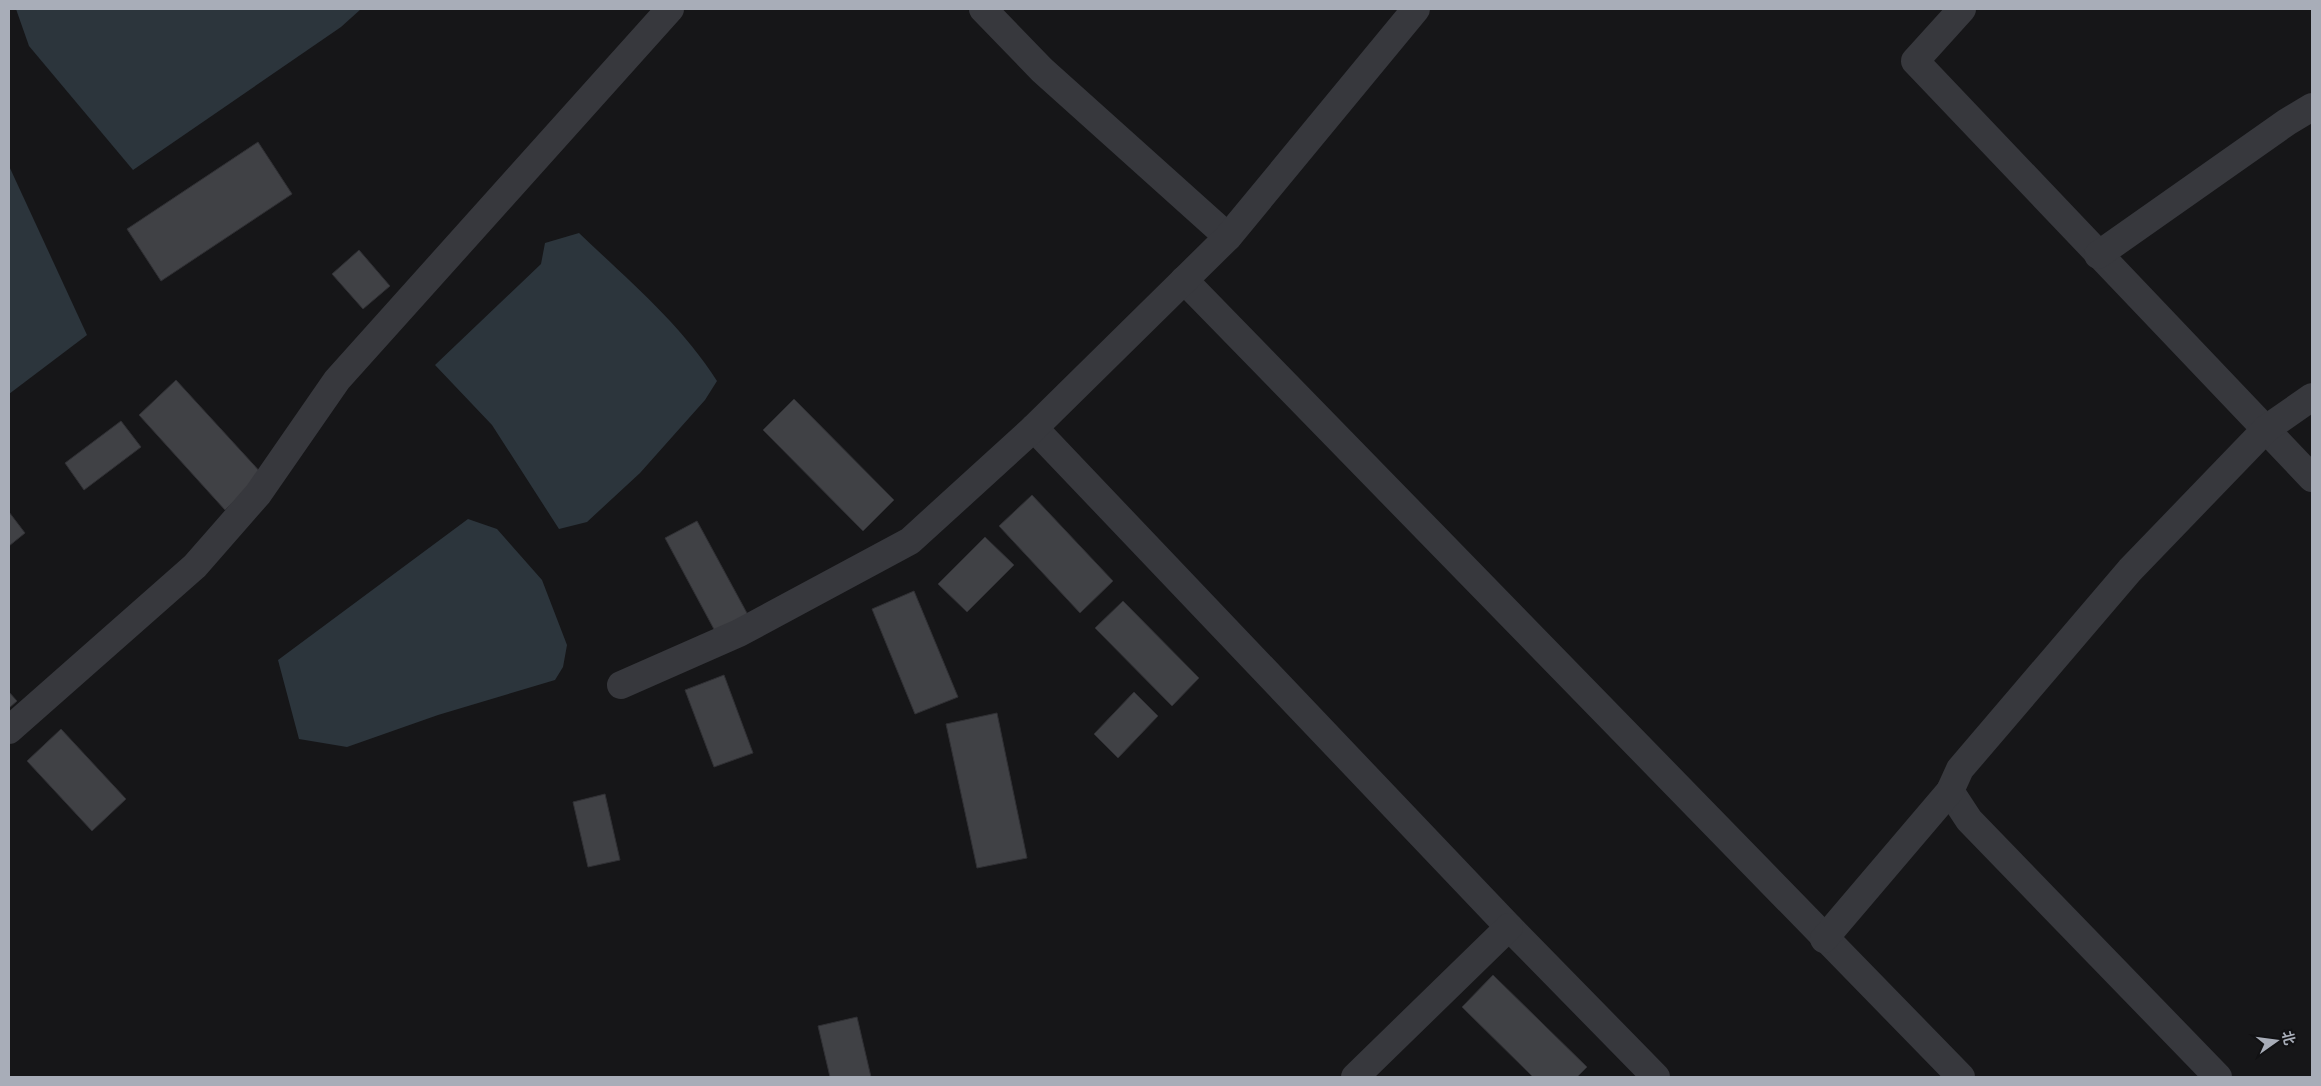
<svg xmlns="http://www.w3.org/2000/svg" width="2321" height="1086" viewBox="0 0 2321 1086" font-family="'Source Sans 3','Noto Sans SC',sans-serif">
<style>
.water{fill:#2c353c}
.building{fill:#404145;stroke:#303034}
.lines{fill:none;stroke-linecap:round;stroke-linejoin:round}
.minor{stroke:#37383d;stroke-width:28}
</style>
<rect width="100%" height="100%" fill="#161618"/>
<g class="water">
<polygon points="16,9 361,9 341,27 133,170 29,46"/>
<polygon points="9,166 87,335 9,394"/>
<path d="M579,233C627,279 681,324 717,381L705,400L640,473L587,522L559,529L492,425L435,365L541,264L545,243Z"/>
<polygon points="468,519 497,529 542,580 567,645 563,667 555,680 438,715 347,747 299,739 278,660"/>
</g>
<g class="building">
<polygon points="258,142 292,194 161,281 127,229"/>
<polygon points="359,250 390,286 363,309 332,274"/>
<polygon points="176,380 263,475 225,510 139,415"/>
<polygon points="794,399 894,500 863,531 763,430"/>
<polygon points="121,421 141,447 84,490 65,463"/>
<polygon points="1032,495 1113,581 1080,613 999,526"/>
<polygon points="9,512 25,533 9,546"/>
<polygon points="697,521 748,615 716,633 665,538"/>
<polygon points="985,537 1014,565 967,612 938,584"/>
<polygon points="914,591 958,697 915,714 872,609"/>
<polygon points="1123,601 1199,678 1172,706 1095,628"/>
<polygon points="724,675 753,753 714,767 685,690"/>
<polygon points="9,692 17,701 9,708"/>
<polygon points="1134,692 1158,716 1118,758 1094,734"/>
<polygon points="997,713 1027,858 977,868 946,724"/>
<polygon points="61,729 126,799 92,831 27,761"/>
<polygon points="605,794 620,860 588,867 573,802"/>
<polygon points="1493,975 1587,1067 1577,1077 1533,1077 1462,1007"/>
<polygon points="857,1017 871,1077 830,1077 818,1026"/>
</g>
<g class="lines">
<g class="minor">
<polyline points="983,9 1042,70 1228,237"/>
<polyline points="1962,9 1915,61 2312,478"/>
<polyline points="2098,255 2287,122 2312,107"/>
<polyline points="1184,280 1961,1077"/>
<polyline points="1034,428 1509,927 1656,1077"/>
<polyline points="621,685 739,633 910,541 1034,428 1228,237 1416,9"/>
<polyline points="9,730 195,566 258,494 337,380 670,9"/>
<polyline points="1950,791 1969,820 2218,1077"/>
<polyline points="1824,939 1950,791 1960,769 2130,570 2266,429 2312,397"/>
<polyline points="1355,1077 1509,927"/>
</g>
</g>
<rect width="2321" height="1086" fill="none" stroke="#a8adb8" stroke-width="20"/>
<g transform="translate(2276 1041) rotate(76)" stroke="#111113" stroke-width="4" paint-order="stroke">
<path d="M0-4L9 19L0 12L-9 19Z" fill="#a8adb8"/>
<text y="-8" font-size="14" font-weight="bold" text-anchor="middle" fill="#a8adb8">北</text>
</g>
</svg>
